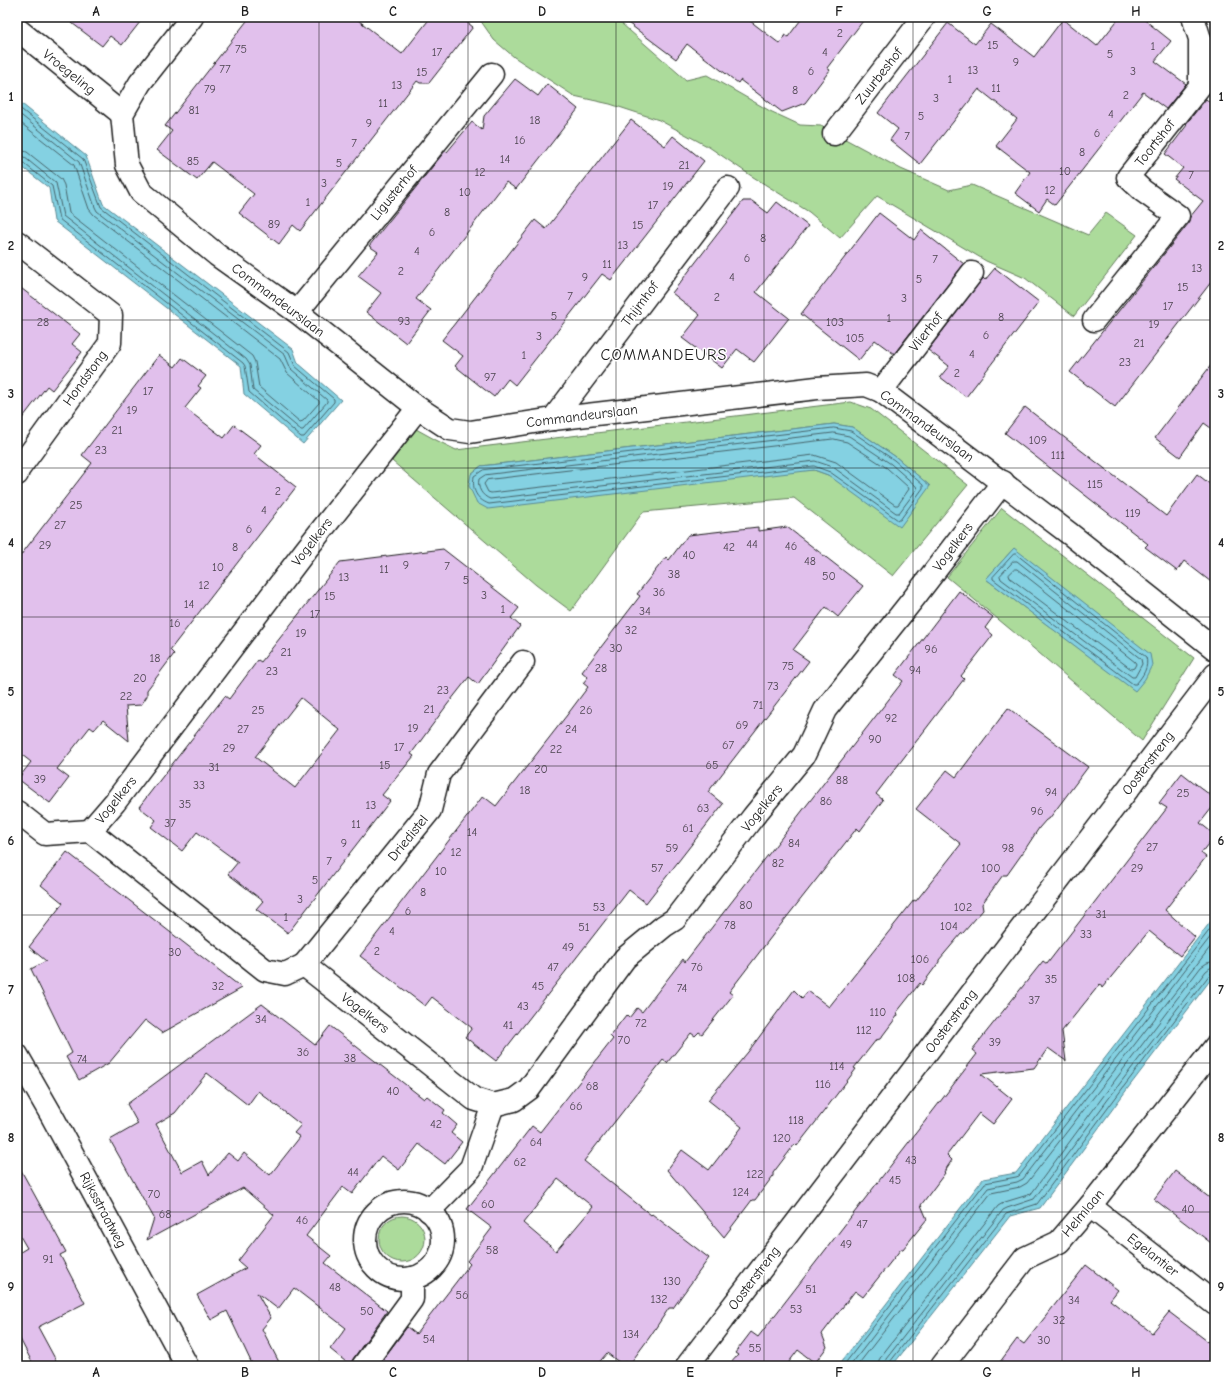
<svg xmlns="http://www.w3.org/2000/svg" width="1232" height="1383" viewBox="0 0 1232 1383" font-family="'Comic Neue',sans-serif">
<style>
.green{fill:#acdb9b;stroke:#647c5c;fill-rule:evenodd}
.water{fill:#84d1e2;stroke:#5a8993}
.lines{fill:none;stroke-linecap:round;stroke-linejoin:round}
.shore{stroke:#46646b;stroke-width:1}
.building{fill:#e1c0ec;stroke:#1c1c1c;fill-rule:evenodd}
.minor-casing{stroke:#1c1c1c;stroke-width:25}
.major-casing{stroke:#1c1c1c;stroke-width:25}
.minor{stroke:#fff;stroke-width:22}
.major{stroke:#fff;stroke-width:22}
.grid{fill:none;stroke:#1c1c1c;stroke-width:1;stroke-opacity:0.55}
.labels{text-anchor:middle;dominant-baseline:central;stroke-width:3;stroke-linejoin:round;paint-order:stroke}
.number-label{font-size:12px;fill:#4d4550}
.street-label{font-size:14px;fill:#1c1c1c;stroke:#fff}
.quarter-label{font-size:16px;letter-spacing:1px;fill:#1c1c1c;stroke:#fff}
.neatline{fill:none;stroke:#1c1c1c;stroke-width:1.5}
.grid-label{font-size:13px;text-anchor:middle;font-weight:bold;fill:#1c1c1c}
</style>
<rect width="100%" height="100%" fill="#fff"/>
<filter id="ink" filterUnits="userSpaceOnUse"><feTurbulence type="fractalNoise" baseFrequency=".025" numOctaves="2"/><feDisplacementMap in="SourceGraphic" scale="8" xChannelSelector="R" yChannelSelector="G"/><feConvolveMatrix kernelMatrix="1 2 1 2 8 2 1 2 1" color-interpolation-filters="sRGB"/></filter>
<g filter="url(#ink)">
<g class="green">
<polygon points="478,17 614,17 686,80 707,75 770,111 800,125 821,126 901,169 949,190 972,185 1088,235 1106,213 1137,235 1074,316 1025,278 986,261 877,196 840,238 809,212 750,175 709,147 659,120 610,104 574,96 514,57 494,40"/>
<path d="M851,402L871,409L968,485L893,576L794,498L643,512L571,611L536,585L392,461L416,429L436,440L456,450ZM834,424L852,427L896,457L930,486L828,475L814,470L471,474L481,466Z"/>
<path d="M1002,508L1194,658L1142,741L1039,653L947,577ZM1014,548L1135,690L986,579Z"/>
<circle cx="402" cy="1239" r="23"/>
</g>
<g class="water">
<polygon points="17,100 86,156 103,204 293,349 298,363 341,400 303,444 244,394 241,366 54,221 49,188 17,163"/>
<polygon points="834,424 852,427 896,457 930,486 900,527 828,475 814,470 488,509 477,503 469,486 471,474 481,466"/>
<polygon points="1014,548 1150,654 1152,665 1145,679 1135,691 986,579"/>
<polygon points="1215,916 1215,974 1128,1088 1040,1208 1010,1216 892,1366 838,1366 983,1179 1016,1173"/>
</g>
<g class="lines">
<g class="shore">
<polyline points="17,106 83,159 101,207 289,352 295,366 334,399 334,402 304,437 301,437 249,392 245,366 243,363 59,219 52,186 21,161 17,160"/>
<polyline points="17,112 79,162 95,207 97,211 285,355 291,369 327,400 327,402 303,430 301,430 253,390 250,365 246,359 63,216 56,183 24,157 17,155"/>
<polyline points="17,120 74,165 89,209 94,215 280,359 287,373 319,401 319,403 303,421 300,422 259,387 255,362 252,356 69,213 64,185 61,179 27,152 17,149"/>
<path d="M834,428L851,431L894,460L923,485V488L900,520H898L830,472L814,466L489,504C476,499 472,490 474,476L483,470Z"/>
<path d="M834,433L849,436L891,464L916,486L917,489L899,513H896L833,467L815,461L490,499C482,496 477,488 479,479L485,475Z"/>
<polygon points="834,439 847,442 887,468 908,487 909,489 898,505 895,505 836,462 814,455 491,493 488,492 484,484 487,480"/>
<path d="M1014,554H1016L1146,657C1149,667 1143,676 1136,684H1133L993,579V577Z"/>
<polygon points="1014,561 1017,561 1141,659 1142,664 1135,677 1132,677 1001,579 1000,576"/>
<polygon points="1015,569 1017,569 1135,662 1136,664 1134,668 1131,669 1010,578 1009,575"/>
<polyline points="843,1366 985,1183 1016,1177 1019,1176 1215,923"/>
<polyline points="850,1366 988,1188 1017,1182 1023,1179 1215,931"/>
<polyline points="857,1366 991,1193 1020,1187 1027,1183 1215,941"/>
<polyline points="878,1366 879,1360 882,1355 998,1206 1005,1202 1031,1194 1116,1079 1201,967 1207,963 1215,961"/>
<polyline points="884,1366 886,1359 1003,1210 1007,1208 1034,1199 1121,1082 1206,971 1210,968 1215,967"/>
<polyline points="889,1366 890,1362 1006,1214 1037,1204 1125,1085 1210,974 1215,972"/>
</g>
</g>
<g class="building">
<polygon points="64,17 144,17 122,45 110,36 102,46"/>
<polygon points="250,17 354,17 402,54 431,17 460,17 473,27 429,83 420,83 417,81 300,231 293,225 279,244 239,213 254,194 212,162 197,180 157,150 172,131 165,126"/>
<polygon points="620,17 745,17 780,44 785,35 788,37 803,17 866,17 827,68 830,70 805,103 782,112 740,80 738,83 687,44 676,59"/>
<polygon points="1120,17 1141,17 1171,41 1155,61 1186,84 1166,109 1143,92 1055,205 1047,199 1039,211 1015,193 1030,172 996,146 1017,119 979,89 920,164 890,140 898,129 878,113 948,23 975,44 991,24 1034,57 1063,19 1097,46"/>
<polygon points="515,79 538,96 547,84 578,109 516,189 506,182 416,299 431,310 406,343 366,312 381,293 358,276 378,252 369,246 445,151 447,152 472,122 482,130 484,116"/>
<polygon points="1206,99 1215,106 1215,277 1115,407 1070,372 1188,224 1190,217 1203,201 1174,179 1183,168 1165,154 1187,125 1186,124"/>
<polygon points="631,120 665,146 673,136 704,161 611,280 602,274 515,385 508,379 494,397 455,366 463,356 442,340 535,220 546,229"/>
<polygon points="743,201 752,201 768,213 777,202 808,226 756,292 789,318 754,362 737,349 722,368 682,338 700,315 672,293"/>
<polygon points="879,213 914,240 921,230 964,264 894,354 875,340 859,360 801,314"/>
<polygon points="995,268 1039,302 966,397 940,377 949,366 928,350 983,278 985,280"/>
<polygon points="17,285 80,334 72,344 82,352 52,390 47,386 17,425"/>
<polygon points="159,355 175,367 182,358 206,376 198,386 201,388 185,408 224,438 234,425 261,445 254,454 296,487 170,650 174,654 147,690 147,696 141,705 126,706 129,741 103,720 94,730 90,727 57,769 69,778 50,803 18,779 31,762 17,751 17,560 92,463 82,455"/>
<polygon points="1215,360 1215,431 1204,423 1180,457 1155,438"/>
<polygon points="1025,407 1166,516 1197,474 1215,488 1215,585 1184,561 1177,571 1145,547 1148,544 1005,433"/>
<polygon points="758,527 758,531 787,527 863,586 838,617 826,607 793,650 809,661 708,792 723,804 646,903 629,890 496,1061 465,1037 472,1028 432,997 425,1006 360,956 483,796 496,806 567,715 588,687 583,683 588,677 582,672 640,596 637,594 666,557 669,560 688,535"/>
<path d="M443,549L519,608L511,618L520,626L478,684L469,677L447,705L411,754L414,756L382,795L390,801L288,933L256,909L263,901L228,874L238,862L197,832L182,851L151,827L156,820L139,807L225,696L229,699L258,660L261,662L340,562ZM301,698L340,730L295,788L255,757Z"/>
<path d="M959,591L993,617L985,628L993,635L961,676L964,679L876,794L883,800L860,831L857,828L775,932L729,992L733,995L702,1034L699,1032L695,1036L691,1033L667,1063L663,1060L584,1161L651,1215L652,1214L709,1258L673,1308H669L649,1338L632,1361L620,1363L607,1353L596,1366H378L407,1327L416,1334L470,1264L467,1261L492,1228L467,1209L532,1126L540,1132L613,1039L610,1036L626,1015L629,1018L637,1008L642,1012L683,959L685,962L903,681L895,675ZM558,1179L593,1207L556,1251L523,1223Z"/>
<polygon points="1008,708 1088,767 1049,819 1046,820 1039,828 1024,851 1007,875 1003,875 982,904 983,910 963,933 961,934 939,960 939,962 922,985 920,983 897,1012 898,1015 880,1039 876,1040 854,1068 856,1069 815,1123 797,1146 795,1144 773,1173 773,1176 755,1200 752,1200 724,1237 667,1170 682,1150 709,1170 742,1127 708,1100 748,1052 794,990 802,998 808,991 829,1007 914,900 916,901 961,844 916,809 947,770 956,777"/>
<polygon points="1182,773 1215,799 1215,804 1200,823 1215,835 1201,853 1206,857 1165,910 1195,937 1180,956 1149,931 1102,988 1100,984 1062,1031 1066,1061 1048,1048 1034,1068 981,1074 1012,1099 993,1124 979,1113 947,1155 952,1160 944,1172 945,1173 921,1205 927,1219 903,1249 901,1249 863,1297 855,1291 822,1334 827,1347 815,1363 798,1350 786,1366 728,1366 738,1355 735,1353 751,1332 758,1337 977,1054 972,1050 1043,961 1047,964 1167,808 1159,803"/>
<polygon points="67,852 242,988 162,1033 145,1020 109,1063 79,1080 66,1057 72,1053 31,969 46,961 29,947 63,903 41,885"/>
<path d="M262,1004L315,1045L330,1026L424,1099L427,1096L445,1110L443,1113L457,1125L451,1133L462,1142L445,1164L419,1144L399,1170L381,1156L352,1194L343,1187L306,1236L331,1256L325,1263L387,1311L353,1359L351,1366L330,1349L346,1328L294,1288L278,1309L257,1293L271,1318L262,1329L281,1366H253L227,1311L211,1320L197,1295L246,1268L238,1261L274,1215L243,1188L147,1240L154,1218L110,1140L138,1124L127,1104ZM207,1073L248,1105L258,1091L301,1125L294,1133L300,1137L270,1175L244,1153L238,1161L228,1153L209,1175L202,1161L182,1172L156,1124L175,1113Z"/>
<polygon points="17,1163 66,1252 60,1255 85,1303 38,1327 59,1366 34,1366 19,1337 17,1338 17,1254 27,1248 17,1231"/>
<polygon points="1175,1171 1215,1202 1215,1246 1154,1199"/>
<polygon points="1086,1265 1118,1290 1110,1300 1152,1333 1169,1312 1215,1347 1215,1366 997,1366 1017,1339 1024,1344"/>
</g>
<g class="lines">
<g class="minor-casing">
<g id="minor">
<polyline points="192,17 140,83 122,114 127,165 141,192 217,255 297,312 418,408 450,429 470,432 553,419 817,388 866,385 881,391 1070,534 1215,649"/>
<polyline points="17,29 122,114"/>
<polyline points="834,134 924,17"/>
<polyline points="17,242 111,315 110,343 18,470 17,474"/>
<polyline points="297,312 492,74"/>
<polyline points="1094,320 1178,216 1143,191 1128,177 1200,86 1200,39 1193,17"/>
<polyline points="881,391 972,273"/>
<polyline points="418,408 305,551 115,802 90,831 265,970 285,974 304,965 474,1099 493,1105 514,1100 529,1089 625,958 664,926 675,919 753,817 804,755 825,710 914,598 1003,482"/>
<polyline points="553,419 728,188"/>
<polyline points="17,812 45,834 90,831"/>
<polyline points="304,965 430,810 439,774 523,662"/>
<circle cx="404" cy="1240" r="39"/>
<polyline points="1090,1206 1215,1304"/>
<polyline points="429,1211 471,1168 493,1105"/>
<polyline points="363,1366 412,1299 412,1278"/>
<polyline points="687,1366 1215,675"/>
<polyline points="942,1366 1025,1258 1059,1242 1090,1206 1215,1047"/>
</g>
</g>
<g class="major-casing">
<polyline id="major" points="17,1055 52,1116 187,1366"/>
</g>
<use href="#minor" class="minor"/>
<use href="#major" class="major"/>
</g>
</g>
<path class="grid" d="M170,17V1366M319,17V1366M468,17V1366M616,17V1366M764,17V1366M913,17V1366M1062,17V1366M17,171H1215M17,320H1215M17,468H1215M17,617H1215M17,766H1215M17,915H1215M17,1063H1215M17,1212H1215"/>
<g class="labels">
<g class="number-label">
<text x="840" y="33">2</text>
<text x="993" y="45">15</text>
<text x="1153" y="46">1</text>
<text x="241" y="49">75</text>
<text x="437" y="52">17</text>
<text x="825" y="52">4</text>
<text x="1110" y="54">5</text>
<text x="1016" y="62">9</text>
<text x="225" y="69">77</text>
<text x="973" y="70">13</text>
<text x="811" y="71">6</text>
<text x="1133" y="71">3</text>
<text x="422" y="72">15</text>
<text x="950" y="79">1</text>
<text x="397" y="85">13</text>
<text x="996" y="88">11</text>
<text x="210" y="89">79</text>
<text x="795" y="90">8</text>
<text x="1126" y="95">2</text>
<text x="936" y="98">3</text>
<text x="383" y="103">11</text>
<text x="194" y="110">81</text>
<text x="1111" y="114">4</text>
<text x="921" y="116">5</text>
<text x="535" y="120">18</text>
<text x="369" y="123">9</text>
<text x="1097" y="133">6</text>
<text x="907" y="136">7</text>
<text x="520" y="140">16</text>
<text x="354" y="143">7</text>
<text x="1082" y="152">8</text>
<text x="505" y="159">14</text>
<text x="193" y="161">85</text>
<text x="339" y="163">5</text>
<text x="684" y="165">21</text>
<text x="1065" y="171">10</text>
<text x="480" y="172">12</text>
<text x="1191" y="175">7</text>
<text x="324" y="183">3</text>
<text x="668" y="186">19</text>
<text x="1050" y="190">12</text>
<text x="465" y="192">10</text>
<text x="308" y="202">1</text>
<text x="653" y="205">17</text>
<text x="447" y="212">8</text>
<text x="274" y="224">89</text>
<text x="638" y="225">15</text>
<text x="432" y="232">6</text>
<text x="763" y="238">8</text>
<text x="623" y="245">13</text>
<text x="417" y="251">4</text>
<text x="747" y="258">6</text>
<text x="935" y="259">7</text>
<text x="607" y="264">11</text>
<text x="1197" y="268">13</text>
<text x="401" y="271">2</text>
<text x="585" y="277">9</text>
<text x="732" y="277">4</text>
<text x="919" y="279">5</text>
<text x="1183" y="287">15</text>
<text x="570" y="296">7</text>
<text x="717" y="297">2</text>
<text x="904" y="298">3</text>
<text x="1168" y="306">17</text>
<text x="554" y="316">5</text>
<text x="1001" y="317">8</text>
<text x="889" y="318">1</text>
<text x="404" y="321">93</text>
<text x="43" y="322">28</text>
<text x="835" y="322">103</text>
<text x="1154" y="324">19</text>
<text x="986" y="335">6</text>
<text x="539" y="336">3</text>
<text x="855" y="338">105</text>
<text x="1139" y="343">21</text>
<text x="972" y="354">4</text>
<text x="524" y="355">1</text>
<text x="1125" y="362">23</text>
<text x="957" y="373">2</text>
<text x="490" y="377">97</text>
<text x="148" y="391">17</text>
<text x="132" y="410">19</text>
<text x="117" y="430">21</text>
<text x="1038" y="440">109</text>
<text x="101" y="450">23</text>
<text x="1058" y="455">111</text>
<text x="1095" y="484">115</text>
<text x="278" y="491">2</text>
<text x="76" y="505">25</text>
<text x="264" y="510">4</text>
<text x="1133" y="513">119</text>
<text x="60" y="525">27</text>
<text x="249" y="529">6</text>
<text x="752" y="544">44</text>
<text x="45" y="545">29</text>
<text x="791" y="546">46</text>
<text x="235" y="547">8</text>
<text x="729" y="547">42</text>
<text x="689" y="555">40</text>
<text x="810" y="561">48</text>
<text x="406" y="565">9</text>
<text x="447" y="566">7</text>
<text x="218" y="567">10</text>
<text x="384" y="569">11</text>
<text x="674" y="574">38</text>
<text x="829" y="576">50</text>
<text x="344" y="577">13</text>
<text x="466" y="580">5</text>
<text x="204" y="585">12</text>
<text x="659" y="592">36</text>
<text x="484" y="595">3</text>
<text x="330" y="596">15</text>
<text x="189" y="604">14</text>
<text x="503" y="609">1</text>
<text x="645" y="611">34</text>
<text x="315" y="614">17</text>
<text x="175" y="623">16</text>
<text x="631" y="630">32</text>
<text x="301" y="633">19</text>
<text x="616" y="648">30</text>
<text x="931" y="649">96</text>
<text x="286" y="652">21</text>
<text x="155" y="658">18</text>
<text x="788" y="666">75</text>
<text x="601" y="668">28</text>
<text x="915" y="670">94</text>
<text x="272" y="671">23</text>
<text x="140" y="678">20</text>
<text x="773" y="686">73</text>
<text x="443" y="690">23</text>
<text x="126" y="696">22</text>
<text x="758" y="705">71</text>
<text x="429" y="709">21</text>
<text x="258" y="710">25</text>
<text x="586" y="710">26</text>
<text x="891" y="718">92</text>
<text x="742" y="725">69</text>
<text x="413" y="728">19</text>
<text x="243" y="729">27</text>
<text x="571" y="729">24</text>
<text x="875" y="739">90</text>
<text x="728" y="745">67</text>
<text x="399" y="747">17</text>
<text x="229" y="748">29</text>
<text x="556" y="749">22</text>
<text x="385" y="765">15</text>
<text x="712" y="765">65</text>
<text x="214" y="767">31</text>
<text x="541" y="769">20</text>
<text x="40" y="779">39</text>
<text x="842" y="780">88</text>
<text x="199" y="785">33</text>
<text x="525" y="790">18</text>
<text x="1051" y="792">94</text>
<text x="1183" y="793">25</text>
<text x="826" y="801">86</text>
<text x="185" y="804">35</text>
<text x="371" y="805">13</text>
<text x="703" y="808">63</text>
<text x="1037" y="811">96</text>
<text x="170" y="823">37</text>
<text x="356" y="824">11</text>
<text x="688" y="828">61</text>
<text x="472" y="832">14</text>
<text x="344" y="843">9</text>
<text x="794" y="843">84</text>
<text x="1152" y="847">27</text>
<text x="672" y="848">59</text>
<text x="1008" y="848">98</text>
<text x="456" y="852">12</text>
<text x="329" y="861">7</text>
<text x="778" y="863">82</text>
<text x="657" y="868">57</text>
<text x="991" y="868">100</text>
<text x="1137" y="868">29</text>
<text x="441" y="871">10</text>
<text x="315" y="880">5</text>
<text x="423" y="892">8</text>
<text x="300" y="899">3</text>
<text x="746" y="905">80</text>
<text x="599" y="907">53</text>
<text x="963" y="907">102</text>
<text x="408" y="911">6</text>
<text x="1101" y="914">31</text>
<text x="286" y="917">1</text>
<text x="730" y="925">78</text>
<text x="949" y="926">104</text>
<text x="584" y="927">51</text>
<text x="392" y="931">4</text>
<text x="1086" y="934">33</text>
<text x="568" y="947">49</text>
<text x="377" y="951">2</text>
<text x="175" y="952">30</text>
<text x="920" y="959">106</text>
<text x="553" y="967">47</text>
<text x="697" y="967">76</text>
<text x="906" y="978">108</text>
<text x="1051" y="979">35</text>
<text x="218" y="986">32</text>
<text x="538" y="986">45</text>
<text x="682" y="988">74</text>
<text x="1034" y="1000">37</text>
<text x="523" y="1006">43</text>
<text x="878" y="1012">110</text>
<text x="261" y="1019">34</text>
<text x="641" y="1023">72</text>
<text x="508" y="1025">41</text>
<text x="864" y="1030">112</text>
<text x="624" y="1040">70</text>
<text x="995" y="1042">39</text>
<text x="303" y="1052">36</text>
<text x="350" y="1058">38</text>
<text x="82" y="1059">74</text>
<text x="837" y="1066">114</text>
<text x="823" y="1084">116</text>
<text x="592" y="1086">68</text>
<text x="393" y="1091">40</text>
<text x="576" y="1106">66</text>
<text x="796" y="1120">118</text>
<text x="436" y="1124">42</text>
<text x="782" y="1138">120</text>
<text x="536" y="1142">64</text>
<text x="911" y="1160">43</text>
<text x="520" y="1162">62</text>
<text x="353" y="1172">44</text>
<text x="755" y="1174">122</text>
<text x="895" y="1180">45</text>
<text x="741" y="1192">124</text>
<text x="154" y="1194">70</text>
<text x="488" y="1204">60</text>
<text x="1188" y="1209">40</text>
<text x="165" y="1214">68</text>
<text x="302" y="1220">46</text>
<text x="862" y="1224">47</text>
<text x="846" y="1244">49</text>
<text x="492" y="1250">58</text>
<text x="48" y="1259">91</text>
<text x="672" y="1281">130</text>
<text x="335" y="1287">48</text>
<text x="811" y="1289">51</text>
<text x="462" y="1295">56</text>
<text x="659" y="1299">132</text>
<text x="1074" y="1300">34</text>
<text x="796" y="1309">53</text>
<text x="367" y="1311">50</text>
<text x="1059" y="1320">32</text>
<text x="631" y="1334">134</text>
<text x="429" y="1339">54</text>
<text x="1044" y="1340">30</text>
<text x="755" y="1348">55</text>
</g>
<g class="street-label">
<text transform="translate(69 72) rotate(39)">Vroegeling</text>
<text transform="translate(879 76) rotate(-52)">Zuurbeshof</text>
<text transform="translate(1155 143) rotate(-52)">Toortshof</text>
<text transform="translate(394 193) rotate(-51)">Ligusterhof</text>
<text transform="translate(278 300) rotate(37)">Commandeurslaan</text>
<text transform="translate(640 304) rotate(-53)">Thijmhof</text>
<text transform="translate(926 332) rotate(-52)">Vlierhof</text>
<text transform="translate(85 378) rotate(-54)">Hondstong</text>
<text transform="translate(582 416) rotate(-7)">Commandeurslaan</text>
<text transform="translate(927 426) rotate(36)">Commandeurslaan</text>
<text transform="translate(312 542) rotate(-52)">Vogelkers</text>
<text transform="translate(953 547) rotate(-53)">Vogelkers</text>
<text transform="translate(1148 763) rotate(-53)">Oosterstreng</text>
<text transform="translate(116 800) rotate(-51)">Vogelkers</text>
<text transform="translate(762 808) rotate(-51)">Vogelkers</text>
<text transform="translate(408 838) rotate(-51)">Driedistel</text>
<text transform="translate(365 1013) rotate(38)">Vogelkers</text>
<text transform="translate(951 1021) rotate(-53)">Oosterstreng</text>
<text transform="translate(103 1210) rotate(62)">Rijksstraatweg</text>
<text transform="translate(1083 1213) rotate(-50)">Helmlaan</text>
<text transform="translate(1153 1255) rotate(38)">Egelantier</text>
<text transform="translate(754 1278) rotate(-53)">Oosterstreng</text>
</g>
<g class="quarter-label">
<text x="664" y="355">COMMANDEURS</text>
</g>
</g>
<rect width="1232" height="1383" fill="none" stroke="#fff" stroke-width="44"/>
<rect x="22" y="22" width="1188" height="1339" class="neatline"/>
<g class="grid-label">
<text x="96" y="16">A</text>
<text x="245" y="16">B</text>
<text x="393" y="16">C</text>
<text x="542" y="16">D</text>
<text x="690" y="16">E</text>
<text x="839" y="16">F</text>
<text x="987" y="16">G</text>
<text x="1136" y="16">H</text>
<text x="11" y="101">1</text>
<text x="1221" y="101">1</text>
<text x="11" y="250">2</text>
<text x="1221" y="250">2</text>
<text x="11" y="398">3</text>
<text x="1221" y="398">3</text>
<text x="11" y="547">4</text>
<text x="1221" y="547">4</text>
<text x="11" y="696">5</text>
<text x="1221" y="696">5</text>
<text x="11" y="845">6</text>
<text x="1221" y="845">6</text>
<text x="11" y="994">7</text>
<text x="1221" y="994">7</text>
<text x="11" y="1142">8</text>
<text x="1221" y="1142">8</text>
<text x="11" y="1291">9</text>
<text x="1221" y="1291">9</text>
<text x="96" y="1377">A</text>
<text x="245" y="1377">B</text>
<text x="393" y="1377">C</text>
<text x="542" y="1377">D</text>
<text x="690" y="1377">E</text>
<text x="839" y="1377">F</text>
<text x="987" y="1377">G</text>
<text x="1136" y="1377">H</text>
</g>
</svg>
